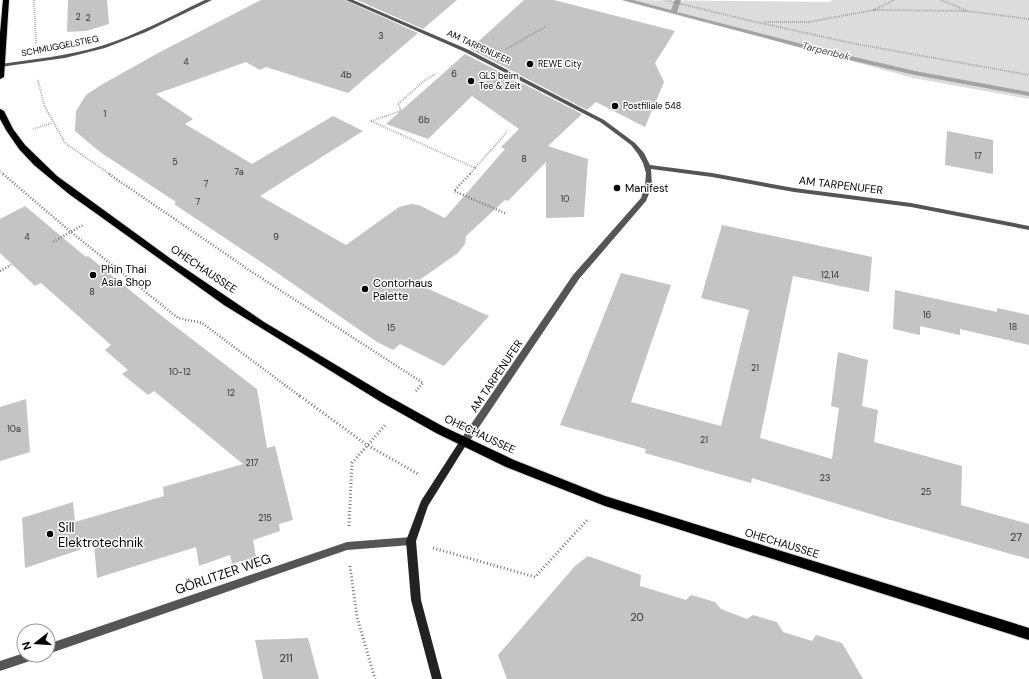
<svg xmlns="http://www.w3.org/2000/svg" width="1029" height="679" viewBox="0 0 1029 679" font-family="'DM Sans',sans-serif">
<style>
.green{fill:#dcdcdc}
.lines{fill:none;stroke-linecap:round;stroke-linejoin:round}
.stream{fill:#a3a3a3;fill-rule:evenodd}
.building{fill:#c4c4c4}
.primary-casing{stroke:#dbdbdb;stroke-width:2}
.path-far2{stroke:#777;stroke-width:2;stroke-dasharray:0.5 1.5;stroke-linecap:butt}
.path-far1{stroke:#777;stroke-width:2.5;stroke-dasharray:1 2;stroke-linecap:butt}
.path{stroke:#777;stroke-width:3;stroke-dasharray:1 2.5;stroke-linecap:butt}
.street{fill:#555;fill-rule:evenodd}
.secondary{fill:#222;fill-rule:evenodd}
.primary{fill:#000;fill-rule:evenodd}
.poi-dot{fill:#000;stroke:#fff;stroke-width:1.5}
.labels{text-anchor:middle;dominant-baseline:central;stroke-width:3;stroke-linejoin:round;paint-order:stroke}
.number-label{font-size:9px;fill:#313131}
.far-street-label{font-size:9px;fill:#000;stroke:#fff}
.far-poi-label{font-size:9px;fill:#000;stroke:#fff;text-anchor:start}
.far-water-label{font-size:10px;font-style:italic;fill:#444;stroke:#fff}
.street-label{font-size:11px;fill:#000;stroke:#fff}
.poi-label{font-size:11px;fill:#000;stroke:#fff;text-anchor:start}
.near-number-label{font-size:11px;fill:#313131}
.near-poi-label{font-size:13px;fill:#000;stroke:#fff;text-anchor:start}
.near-street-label{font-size:13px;fill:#000;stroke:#fff}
</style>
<rect width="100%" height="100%" fill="#fff"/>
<polygon class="green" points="621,0 831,2 831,0 1029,0 1029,99 913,78 844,59 832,54 707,23"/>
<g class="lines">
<polygon class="stream" points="622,0 633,0 671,10 675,0 681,0 677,12 833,52 915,71 1029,92 1029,96 915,75 832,56"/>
</g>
<g class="building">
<polygon points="68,0 107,0 109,24 86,31 67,32"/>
<polygon points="261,0 345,0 418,33 348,93 266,67 260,70 246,62 156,94 193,119 185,124 252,164 333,116 363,131 260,196 346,245 399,207 411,204 419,205 445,218 505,149 501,147 519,129 472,96 428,139 386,124 465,54 582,114 548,146 588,159 584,217 546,218 546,162 508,201 505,200 466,236 465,244 458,253 415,283 489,316 444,366 400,344 393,350 377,342 270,268 174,204 176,202 100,152 75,131 76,111 86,95 101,85 160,52"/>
<polygon points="357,0 457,0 423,29"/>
<polygon points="524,0 554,0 675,31 655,63 664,82 645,127 596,102 587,110 470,49"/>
<polygon points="947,131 993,140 993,174 945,165"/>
<polygon points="25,206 86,257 88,256 163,317 257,389 267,448 275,446 293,520 279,524 280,531 253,540 256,557 232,564 230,555 199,566 196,547 97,578 94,545 25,568 22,518 73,502 75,522 164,496 163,487 243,464 154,391 148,395 122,374 128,370 105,350 111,345 41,283 35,286 0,253 0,219"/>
<polygon points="722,225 872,257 869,292 793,276 760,438 832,459 839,408 831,406 838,352 868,360 862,406 878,410 874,442 962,466 961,505 1029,524 1029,559 887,519 752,478 751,483 645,453 646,449 560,425 621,273 671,285 631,402 721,426 749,310 701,298"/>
<polygon points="895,290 997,312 997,308 1029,315 1029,345 960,329 960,335 920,326 920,335 893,329"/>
<polygon points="26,399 30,452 0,461 0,407"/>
<polygon points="588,556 641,575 640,586 686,600 691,595 715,602 721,609 747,619 753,615 777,622 783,632 812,641 816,635 842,643 863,679 507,679 498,655 575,566"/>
<polygon points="308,638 319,679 263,679 255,640"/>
</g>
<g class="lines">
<g class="primary-casing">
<g id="primary">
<polygon points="3,0 9,0 4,77 0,79 0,33"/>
<polygon points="0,109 4,111 13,129 25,145 57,176 171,259 264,322 388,396 444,427 514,460 605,496 1029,628 1029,640 605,506 506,467 436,433 381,402 224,305 69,194 34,165 19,149 6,130 0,119"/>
</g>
</g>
<g class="path-far2">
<polyline points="34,0 36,43"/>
<polyline points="665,0 747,20"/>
<polyline points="894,0 874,10 967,11"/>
<polyline points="941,0 967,11 1029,19"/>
<polyline points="747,20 856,44 1029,75"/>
<polyline points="764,22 809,22 874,10"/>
<polyline points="506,49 545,27"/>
<polyline points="38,80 44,105 65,143 111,175"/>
<polyline points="371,121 475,168 469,175"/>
<polyline points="371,121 401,111 398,104 424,81 435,74"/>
<polyline points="33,129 52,123"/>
<polyline points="475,168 507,132"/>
<polyline points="0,171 4,175"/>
</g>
<g class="path-far1">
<polyline points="3,174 71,232 178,318 202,323 301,397"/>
<polyline points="109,174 252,272 423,383 415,392"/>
<polyline points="470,174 454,191 507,214"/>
<polyline points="53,242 83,225"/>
<polyline points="0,271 11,265"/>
</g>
<g class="path">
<polyline points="300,396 367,445 418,474"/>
<polyline points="349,526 352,463 386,424"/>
<polyline points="433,548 535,577 588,519"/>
<polyline points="350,566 357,617 375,679"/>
</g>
<g class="street">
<path d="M205,0H212L146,32L105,48L65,58L0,67L1,64C34,59 68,56 101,46C137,35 171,16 205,0Z"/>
<polygon points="346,0 353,0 469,50 604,120 635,143 644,153 650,165 712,173 794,188 911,203 1029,226 1029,230 911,207 794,192 712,177 651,169 652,186 646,201 579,279 467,445 464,446 461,445 460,442 461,439 573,275 641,198 645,186 646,173 643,163 638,154 631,145 611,130 600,122 465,52"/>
<polygon points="411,537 414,538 416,541 414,544 411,545 347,550 48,654 48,644 347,542"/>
<polygon points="24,653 24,655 37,655 36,659 0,671 0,661"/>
</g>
<polygon class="secondary" points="464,438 467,439 468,442 428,506 416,541 421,600 442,679 432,679 411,600 406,541 421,501 461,439"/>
<use href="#primary" class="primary"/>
</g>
<g class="poi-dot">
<circle cx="530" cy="64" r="4"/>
<circle cx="471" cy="81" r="4"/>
<circle cx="615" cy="106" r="4"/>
<circle cx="617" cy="188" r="4"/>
<circle cx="93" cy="275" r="4"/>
<circle cx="365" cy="289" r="4"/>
<circle cx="50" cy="534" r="4"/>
</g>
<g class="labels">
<g class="number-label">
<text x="78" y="17">2</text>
<text x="88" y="18">2</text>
<text x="381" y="36">3</text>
<text x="186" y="62">4</text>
<text x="454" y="74">6</text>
<text x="346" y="75">4b</text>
<text x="105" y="114">1</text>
<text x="424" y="120">6b</text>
<text x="978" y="156">17</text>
<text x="524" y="159">8</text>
<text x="175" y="162">5</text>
<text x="239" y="172">7a</text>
<text x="206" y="184">7</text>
<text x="565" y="199">10</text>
<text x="198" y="202">7</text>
<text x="27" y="237">4</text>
<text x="276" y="237">9</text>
<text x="830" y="275">12,14</text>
<text x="92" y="292">8</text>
<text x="927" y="315">16</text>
<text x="1013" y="327">18</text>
<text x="391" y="328">15</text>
<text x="755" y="368">21</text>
<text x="180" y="372">10-12</text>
<text x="231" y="393">12</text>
<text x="14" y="429">10a</text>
<text x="704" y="440">21</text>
<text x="252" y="463">217</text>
<text x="825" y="478">23</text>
<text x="926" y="492">25</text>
<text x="265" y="518">215</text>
</g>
<g class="far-street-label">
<text transform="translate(60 46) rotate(-11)">SCHMUGGELSTIEG</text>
<text transform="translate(479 47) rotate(25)">AM TARPENUFER</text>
</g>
<g class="far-poi-label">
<text x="538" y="64">REWE City</text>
<text x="479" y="76">GLS beim<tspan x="479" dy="10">Tee &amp; Zeit</tspan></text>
<text x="623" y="106">Postfiliale 548</text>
</g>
<g class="far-water-label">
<text transform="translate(826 51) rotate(14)">Tarpenbek</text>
</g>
<g class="street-label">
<text transform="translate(841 185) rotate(7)">AM TARPENUFER</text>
<text transform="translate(204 269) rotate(34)">OHECHAUSSEE</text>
<text transform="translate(496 376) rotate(-56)">AM TARPENUFER</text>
<text transform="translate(480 434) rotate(25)">OHECHAUSSEE</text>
<text transform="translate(782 543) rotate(17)">OHECHAUSSEE</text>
</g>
<g class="poi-label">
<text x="625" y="188">Manifest</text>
<text x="101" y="269">Phin Thai<tspan x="101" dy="13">Asia Shop</tspan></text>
<text x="373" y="283">Contorhaus<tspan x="373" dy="13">Palette</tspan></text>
</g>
<g class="near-number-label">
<text x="1016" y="537">27</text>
<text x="637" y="617">20</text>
<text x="286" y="658">211</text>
</g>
<g class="near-poi-label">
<text x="58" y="527">Sill<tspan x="58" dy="15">Elektrotechnik</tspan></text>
</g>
<g class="near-street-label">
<text transform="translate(223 574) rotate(-19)">GÖRLITZER WEG</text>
</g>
</g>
<g transform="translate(36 643) rotate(253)"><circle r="19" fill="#ffffff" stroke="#999999"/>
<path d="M0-3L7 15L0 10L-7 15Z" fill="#000000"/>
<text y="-6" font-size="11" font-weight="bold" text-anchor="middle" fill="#000000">N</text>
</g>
</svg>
